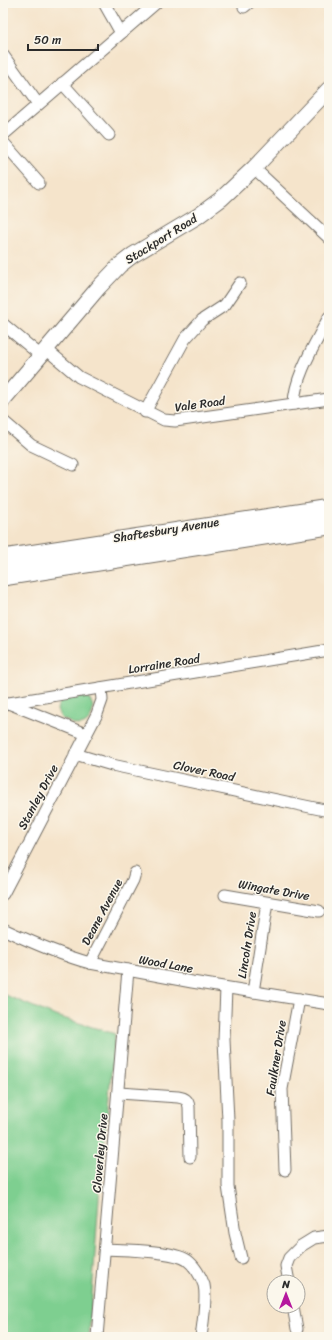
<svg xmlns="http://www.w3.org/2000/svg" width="332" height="1340" viewBox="0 0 332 1340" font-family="Sriracha,sans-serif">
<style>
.green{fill:#7ecf90;stroke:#547d5e}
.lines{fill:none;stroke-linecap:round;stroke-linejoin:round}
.minor-casing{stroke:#726c63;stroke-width:13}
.major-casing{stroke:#726c63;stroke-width:17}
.highway-casing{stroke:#726c63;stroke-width:19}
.minor{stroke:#fff;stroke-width:11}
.major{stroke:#fff;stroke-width:15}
.highway{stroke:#fff;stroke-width:17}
.labels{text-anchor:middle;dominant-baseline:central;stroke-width:3;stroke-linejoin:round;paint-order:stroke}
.street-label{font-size:12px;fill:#2b2b2b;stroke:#fbf7ec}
</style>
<rect width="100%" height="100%" fill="#fbf7ec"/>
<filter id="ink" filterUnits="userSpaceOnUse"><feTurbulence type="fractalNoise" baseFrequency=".025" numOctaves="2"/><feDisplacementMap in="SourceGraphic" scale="8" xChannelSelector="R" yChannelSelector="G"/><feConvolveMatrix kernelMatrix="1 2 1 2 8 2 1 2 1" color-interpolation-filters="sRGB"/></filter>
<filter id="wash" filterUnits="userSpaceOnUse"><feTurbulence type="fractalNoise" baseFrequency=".012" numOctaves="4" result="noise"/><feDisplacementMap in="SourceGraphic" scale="16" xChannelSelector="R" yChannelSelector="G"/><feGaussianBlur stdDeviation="0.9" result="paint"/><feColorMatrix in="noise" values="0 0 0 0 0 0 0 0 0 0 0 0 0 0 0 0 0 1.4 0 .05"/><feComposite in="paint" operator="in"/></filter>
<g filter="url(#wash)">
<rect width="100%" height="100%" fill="#f5e4cb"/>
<g class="green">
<path d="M82,696C100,699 93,725 79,725C73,725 66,720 61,718L57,710C59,697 71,698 82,696Z"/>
<polygon points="3,994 53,1015 115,1034 99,1198 89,1337 3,1337"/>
</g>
</g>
<g filter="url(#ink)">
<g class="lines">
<g class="minor-casing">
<g id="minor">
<polyline points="104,3 121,33"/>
<polyline points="244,7 249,3"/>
<polyline points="3,55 38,104"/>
<polyline points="62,83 109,135"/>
<polyline points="3,135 156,3"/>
<polyline points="3,142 39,183"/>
<polyline points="254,168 329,238"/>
<polyline points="3,324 40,355"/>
<polyline points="46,349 79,377 164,420 175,421 329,399"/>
<path d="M294,404C294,377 317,341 329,317"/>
<polyline points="145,412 185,339 202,320 225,305 240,283"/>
<polyline points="3,421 31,445 73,465"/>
<polyline points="3,555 329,505"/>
<polyline points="3,580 329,529"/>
<polyline points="8,703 86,734"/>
<polyline points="3,704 329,650"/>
<polyline points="75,754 112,765 329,811"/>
<polyline points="3,894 97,714 102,700 101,688"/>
<polyline points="225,895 319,911"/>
<path d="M3,929C31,942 60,955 90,963L192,982L329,1004"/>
<polyline points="90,963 133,880 135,873"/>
<polyline points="226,988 224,1040 228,1120 228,1186 235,1233 241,1258"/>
<polyline points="253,992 267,903"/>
<path d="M119,1093L178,1097C185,1098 188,1100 189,1107L190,1157"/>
<polyline points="285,1170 282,1089 299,999"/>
<path d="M105,1249C123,1250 172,1250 187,1260C194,1265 201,1276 204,1285C207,1298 203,1323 201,1337"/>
<polyline points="289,1282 286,1266 289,1258 301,1246 314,1238 329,1236"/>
<polyline points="293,1306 297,1329"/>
<polyline points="97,1337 128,970"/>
</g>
</g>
<g class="major-casing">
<polyline id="major" points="3,400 99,287 120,265 133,255 198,216 221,199 254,168 329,89"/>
</g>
<g class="highway-casing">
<polyline id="highway" points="3,567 329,517"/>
</g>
<use href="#minor" class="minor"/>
<use href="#major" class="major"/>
<use href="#highway" class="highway"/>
</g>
</g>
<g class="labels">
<g class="street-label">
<text transform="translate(161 239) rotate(-32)">Stockport Road</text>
<text transform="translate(200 404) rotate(-8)">Vale Road</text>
<text transform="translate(166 530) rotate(-9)">Shaftesbury Avenue</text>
<text transform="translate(164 664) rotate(-9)">Lorraine Road</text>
<text transform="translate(204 771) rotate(12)">Clover Road</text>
<text transform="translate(38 797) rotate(-62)">Stanley Drive</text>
<text transform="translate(274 890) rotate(10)">Wingate Drive</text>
<text transform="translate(102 912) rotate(-62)">Deane Avenue</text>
<text transform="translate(247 945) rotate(-81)">Lincoln Drive</text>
<text transform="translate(166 964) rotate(10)">Wood Lane</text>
<text transform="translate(276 1058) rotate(-81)">Faulkner Drive</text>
<text transform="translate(100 1153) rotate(-85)">Cloverley Drive</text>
</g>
</g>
<rect width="332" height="1340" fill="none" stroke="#fbf7ec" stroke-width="16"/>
<g transform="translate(286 1294)"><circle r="19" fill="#fbf7ec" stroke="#a8a59f"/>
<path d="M0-3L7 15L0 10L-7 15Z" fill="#b5179e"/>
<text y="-6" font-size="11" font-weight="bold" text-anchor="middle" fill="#2b2b2b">N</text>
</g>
<path d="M28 44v6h70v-6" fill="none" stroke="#2b2b2b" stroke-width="2"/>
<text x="34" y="44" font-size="12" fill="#2b2b2b" stroke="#fbf7ec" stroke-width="3" paint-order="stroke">50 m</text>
</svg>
